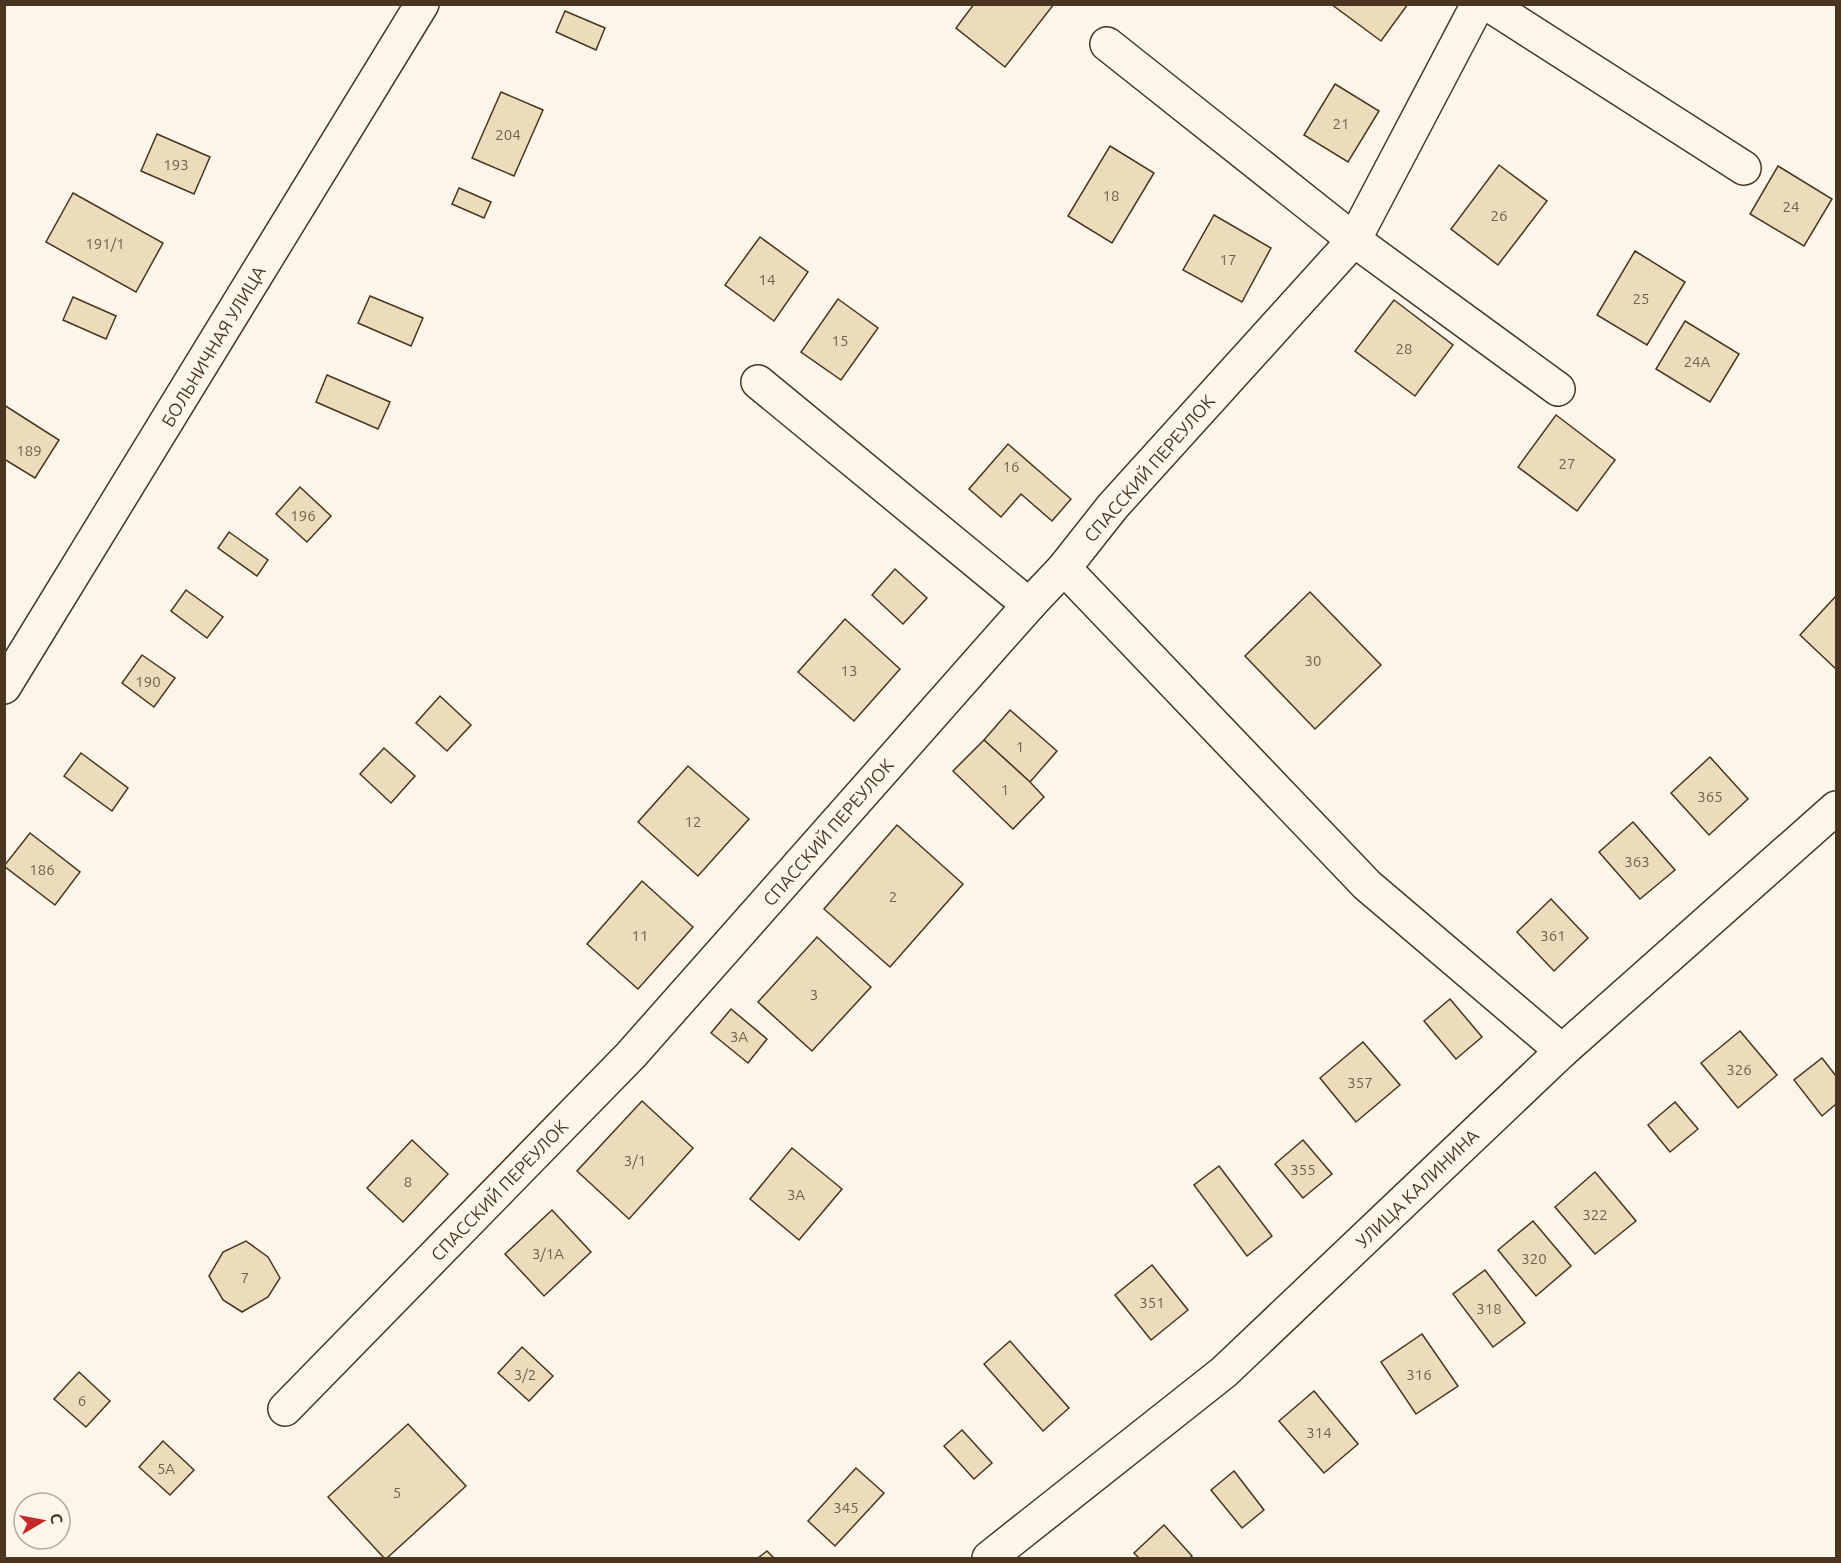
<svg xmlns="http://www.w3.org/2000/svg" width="1841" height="1563" viewBox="0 0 1841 1563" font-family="Ubuntu,sans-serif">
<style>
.building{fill:#ecdcbc;stroke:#4a3520;stroke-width:1.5}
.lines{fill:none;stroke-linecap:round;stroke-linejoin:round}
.minor-casing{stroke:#4a3520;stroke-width:36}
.minor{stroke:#fbf6e9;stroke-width:33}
.labels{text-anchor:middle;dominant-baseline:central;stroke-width:4.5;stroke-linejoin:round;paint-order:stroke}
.number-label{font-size:15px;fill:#725f47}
.street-label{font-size:18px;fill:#4a3520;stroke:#fbf6e9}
</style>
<rect width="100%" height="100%" fill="#fbf6e9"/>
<g class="building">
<polygon points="974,4 1054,4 1005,67 956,28"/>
<polygon points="1331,4 1408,4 1381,41"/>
<polygon points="565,11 605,28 596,50 556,32"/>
<polygon points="1335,84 1379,111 1348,162 1304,135"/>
<polygon points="501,92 543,110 514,176 472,158"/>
<polygon points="157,134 210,157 194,194 141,171"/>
<polygon points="1110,146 1154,173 1112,243 1068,216"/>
<polygon points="1499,165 1547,201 1498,265 1451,229"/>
<polygon points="1778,166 1832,199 1804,246 1750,214"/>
<polygon points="459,188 491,202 484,218 452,204"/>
<polygon points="73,193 163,243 136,292 46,242"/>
<polygon points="1214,215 1271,248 1242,302 1183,270"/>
<polygon points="760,237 808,272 774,321 725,285"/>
<polygon points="1635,251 1685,282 1647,345 1597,315"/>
<polygon points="370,296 423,318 411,346 358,323"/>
<polygon points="73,297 116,316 106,339 63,320"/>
<polygon points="838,299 878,328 841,380 801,352"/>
<polygon points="1394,300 1453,345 1415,396 1355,351"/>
<polygon points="1685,321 1739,354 1710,402 1656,369"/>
<polygon points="327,375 390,402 378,429 316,402"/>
<polygon points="4,405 59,440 35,478 4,459"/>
<polygon points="1556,415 1615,460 1577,511 1518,467"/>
<polygon points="1008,444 1071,499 1052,521 1021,494 1001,517 969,489"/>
<polygon points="300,487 331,516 307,542 276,514"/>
<polygon points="229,532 268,560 257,576 218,548"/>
<polygon points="895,569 927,598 903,624 872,595"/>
<polygon points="186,590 223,617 207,638 171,611"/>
<polygon points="1310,592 1381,665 1315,729 1245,656"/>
<polygon points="1836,596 1836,669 1800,635"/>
<polygon points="845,619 900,669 854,721 798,672"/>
<polygon points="142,655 175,678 154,707 122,683"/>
<polygon points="440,696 471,725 447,751 416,723"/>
<polygon points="1010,710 1057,751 1030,782 984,740"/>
<polygon points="984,740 1030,782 1044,797 1013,829 953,771"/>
<polygon points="384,748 415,776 391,803 360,774"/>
<polygon points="81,753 128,788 112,811 64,776"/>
<polygon points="1710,757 1748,799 1709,835 1671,793"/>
<polygon points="688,766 749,819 698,876 638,822"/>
<polygon points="1633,822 1675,870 1640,899 1599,852"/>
<polygon points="897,825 963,884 890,967 824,909"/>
<polygon points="30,833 80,872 55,905 4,866"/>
<polygon points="642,881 693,927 638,989 587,944"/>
<polygon points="1551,899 1588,938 1554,971 1517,932"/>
<polygon points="817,937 871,987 812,1051 758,1002"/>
<polygon points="1450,999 1482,1037 1456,1059 1424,1021"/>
<polygon points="731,1009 767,1039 748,1063 711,1033"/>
<polygon points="1740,1031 1777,1075 1738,1108 1701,1063"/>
<polygon points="1363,1042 1400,1085 1356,1122 1320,1078"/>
<polygon points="1822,1058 1836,1076 1836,1104 1822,1116 1794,1080"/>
<polygon points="642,1101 693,1148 629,1219 577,1171"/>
<polygon points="1675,1102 1698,1129 1670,1152 1648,1125"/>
<polygon points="412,1140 448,1174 403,1222 367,1188"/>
<polygon points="1303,1140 1332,1174 1303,1198 1275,1164"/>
<polygon points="792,1148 842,1189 799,1240 750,1199"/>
<polygon points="1219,1166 1272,1236 1247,1256 1194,1185"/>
<polygon points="1595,1172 1636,1221 1595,1254 1555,1207"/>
<polygon points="552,1210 591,1252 544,1296 505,1254"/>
<polygon points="1533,1221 1571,1266 1536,1296 1498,1250"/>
<polygon points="246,1241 268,1257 280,1278 268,1297 242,1312 223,1300 209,1276 223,1252"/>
<polygon points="1152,1265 1188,1310 1151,1340 1115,1295"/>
<polygon points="1485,1270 1525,1323 1493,1347 1453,1294"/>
<polygon points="1422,1334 1458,1386 1416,1414 1381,1362"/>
<polygon points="1010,1341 1069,1408 1043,1431 984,1364"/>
<polygon points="522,1347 553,1376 529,1401 498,1373"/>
<polygon points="79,1372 110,1401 86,1427 54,1399"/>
<polygon points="1314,1391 1358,1444 1324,1473 1279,1421"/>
<polygon points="408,1424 466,1486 387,1558 384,1558 328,1497"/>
<polygon points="962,1430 992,1463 974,1479 944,1446"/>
<polygon points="163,1441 194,1470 170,1495 139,1467"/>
<polygon points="856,1468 884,1493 835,1546 808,1521"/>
<polygon points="1234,1471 1264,1510 1242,1528 1211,1490"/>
<polygon points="1164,1525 1192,1556 1190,1558 1139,1558 1134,1553"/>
<polygon points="767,1551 774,1558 758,1558"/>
</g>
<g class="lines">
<g class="minor-casing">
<g id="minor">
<polyline points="1488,4 1744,168"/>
<polyline points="1107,44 1354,240 1558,389"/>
<polyline points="758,382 1029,605"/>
<polyline points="1064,568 1367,885 1562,1051"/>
<polyline points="4,687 422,4"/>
<polyline points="285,1409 631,1055 1029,605 1064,568 1113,506 1354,240 1478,4"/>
<polyline points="989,1558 1224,1372 1562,1051 1836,808"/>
</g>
</g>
<use href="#minor" class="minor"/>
</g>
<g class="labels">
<g class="number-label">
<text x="1341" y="123">21</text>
<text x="508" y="134">204</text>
<text x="176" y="164">193</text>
<text x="1111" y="195">18</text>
<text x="1791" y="206">24</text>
<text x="1499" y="215">26</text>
<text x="105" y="243">191/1</text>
<text x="1228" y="259">17</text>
<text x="767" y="279">14</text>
<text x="1641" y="298">25</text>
<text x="840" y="340">15</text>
<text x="1404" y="348">28</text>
<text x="1697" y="361">24А</text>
<text x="29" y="450">189</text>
<text x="1567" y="463">27</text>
<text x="1011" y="466">16</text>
<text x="303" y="515">196</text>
<text x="1313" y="660">30</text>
<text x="849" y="670">13</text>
<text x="148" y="681">190</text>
<text x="1020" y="746">1</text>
<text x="1005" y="789">1</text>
<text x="1710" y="796">365</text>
<text x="693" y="821">12</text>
<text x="1637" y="861">363</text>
<text x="42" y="869">186</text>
<text x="893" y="896">2</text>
<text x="640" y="935">11</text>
<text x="1553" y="935">361</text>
<text x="814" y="994">3</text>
<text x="739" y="1036">3А</text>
<text x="1739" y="1069">326</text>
<text x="1360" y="1082">357</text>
<text x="635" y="1160">3/1</text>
<text x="1303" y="1169">355</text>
<text x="408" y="1181">8</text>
<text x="796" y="1194">3А</text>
<text x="1595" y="1214">322</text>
<text x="548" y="1253">3/1А</text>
<text x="1534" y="1258">320</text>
<text x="245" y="1277">7</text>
<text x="1152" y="1302">351</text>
<text x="1489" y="1308">318</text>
<text x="525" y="1374">3/2</text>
<text x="1419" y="1374">316</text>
<text x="82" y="1400">6</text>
<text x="1319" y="1432">314</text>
<text x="166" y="1468">5А</text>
<text x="397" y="1492">5</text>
<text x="846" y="1507">345</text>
</g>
<g class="street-label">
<text transform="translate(213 346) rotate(-59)">БОЛЬНИЧНАЯ УЛИЦА</text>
<text transform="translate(1149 468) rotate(-49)">СПАССКИЙ ПЕРЕУЛОК</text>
<text transform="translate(828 832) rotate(-49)">СПАССКИЙ ПЕРЕУЛОК</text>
<text transform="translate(1417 1188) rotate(-44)">УЛИЦА КАЛИНИНА</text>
<text transform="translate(499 1190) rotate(-46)">СПАССКИЙ ПЕРЕУЛОК</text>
</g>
</g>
<rect width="1841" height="1563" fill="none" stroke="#4a3520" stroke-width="12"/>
<g transform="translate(42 1521) rotate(80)"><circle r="28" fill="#fbf6e9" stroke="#b4a999" stroke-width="1.5"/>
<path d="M0-4.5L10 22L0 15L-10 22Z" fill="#c62828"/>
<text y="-9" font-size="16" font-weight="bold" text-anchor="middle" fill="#4a3520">С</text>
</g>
</svg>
